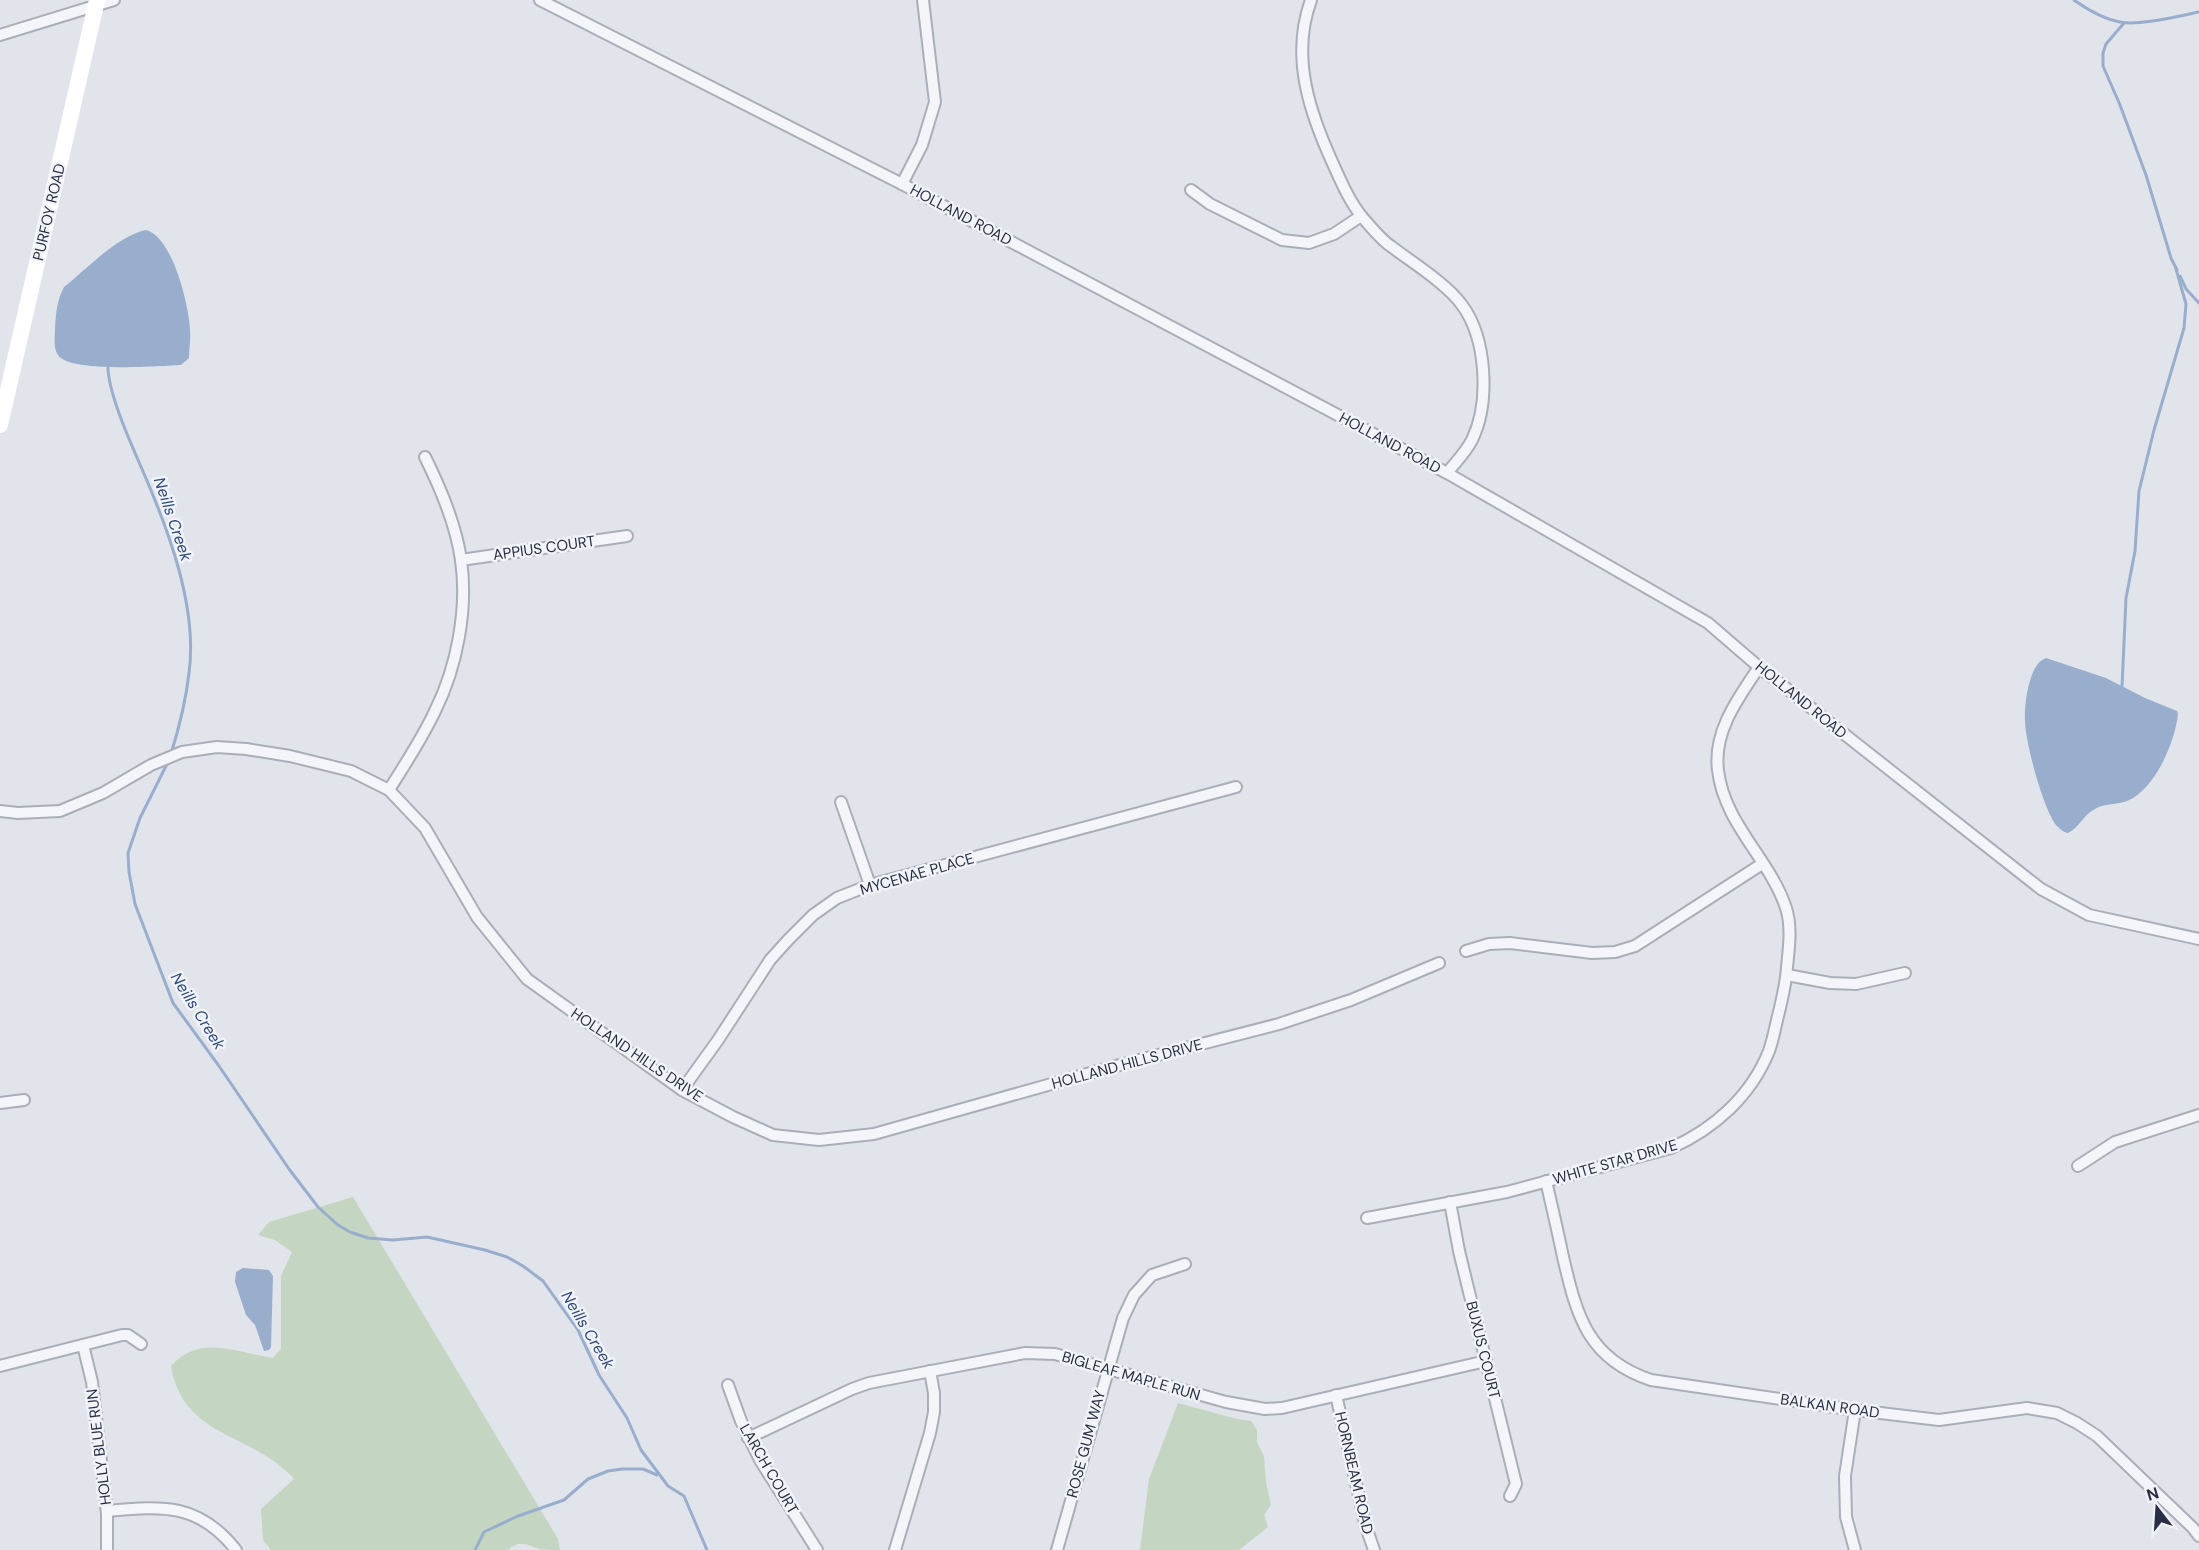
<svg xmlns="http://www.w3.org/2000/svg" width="2199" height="1550" viewBox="0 0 2199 1550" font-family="'DM Sans',sans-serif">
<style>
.green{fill:#c4d5c1}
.water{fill:#99aecd}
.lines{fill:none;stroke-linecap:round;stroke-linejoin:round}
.stream{stroke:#99aecd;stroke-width:3}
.street-casing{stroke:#aaaeb9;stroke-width:14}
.street{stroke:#f4f5f8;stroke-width:10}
.secondary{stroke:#fff;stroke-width:16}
.labels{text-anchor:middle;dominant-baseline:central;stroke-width:5;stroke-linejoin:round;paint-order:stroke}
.street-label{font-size:15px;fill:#282f44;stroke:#f1f3f8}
.water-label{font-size:16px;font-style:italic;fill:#2e4a7b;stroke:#f1f3f8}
</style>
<rect width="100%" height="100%" fill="#e1e4eb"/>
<g class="green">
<path d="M353,1197L558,1539L560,1550C553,1550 546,1550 540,1549C525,1545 521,1539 508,1550H271L263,1540L261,1509L294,1479C253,1432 183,1439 171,1366C200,1333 237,1353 273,1358L281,1349V1276L292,1252L275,1240L258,1235L269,1222Z"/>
<polygon points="1178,1403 1237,1419 1251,1421 1257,1430 1257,1442 1264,1457 1266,1482 1271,1505 1264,1515 1268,1527 1239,1550 1140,1550 1149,1479"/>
</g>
<g class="water">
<path d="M146,230C173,237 189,306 190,330C191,339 189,349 189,358L181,365C159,366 69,373 58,355C53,348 55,336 55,328C56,313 57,300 64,287C87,269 117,236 146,230Z"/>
<path d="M2046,658L2106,678L2145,698L2177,711L2178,714C2175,742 2155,790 2127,801C2117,805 2105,803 2095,809C2083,815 2079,828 2068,833C2063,832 2060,829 2056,825C2043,808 2025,742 2025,720C2024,704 2029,663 2046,658Z"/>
<polygon points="243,1268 269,1270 273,1276 271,1347 269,1350 264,1351 255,1325 246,1315 235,1282 236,1272"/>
</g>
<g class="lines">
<g class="stream">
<path d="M2074,0C2088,10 2104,19 2120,22C2139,26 2179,16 2199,12"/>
<polyline points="2124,23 2106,44 2103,53 2103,66 2120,105 2146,175 2171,258 2177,270"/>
<polyline points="2180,276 2186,289 2199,303"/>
<path d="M108,365C107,391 131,444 142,469C168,529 198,607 189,673C186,700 179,728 171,754"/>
<polyline points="2119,690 2122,687 2126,598 2135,551 2139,491 2154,430 2184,328 2186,304 2176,269"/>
<polyline points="169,760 140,818 128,853 129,872 135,904 173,1003 219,1066 289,1169 318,1207 338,1225 350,1232 368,1238 393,1240 427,1237 485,1250 507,1257 523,1266 543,1281 578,1330 599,1375 627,1418 641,1450 668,1486 684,1496 707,1550"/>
<polyline points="475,1550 484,1532 518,1516 564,1500 588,1479 608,1471 622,1469 643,1469 657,1475"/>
</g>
<g class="street-casing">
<g id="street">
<polyline points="540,0 902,184 1447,473 1708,623 1759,667 2041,889 2089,915 2199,939"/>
<path d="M1311,0C1290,57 1310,114 1334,166C1342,184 1351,204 1363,218C1372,228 1381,240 1392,247C1413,263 1447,284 1462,305C1487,339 1490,403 1472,440C1466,452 1455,463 1447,473"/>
<polyline points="0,35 114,0"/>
<polyline points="902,184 922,145 935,102 923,0"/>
<polyline points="1191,190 1210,204 1282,240 1309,243 1334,234 1361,216"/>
<polyline points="461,560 627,536"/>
<path d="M389,790C405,764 422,739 435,711C457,667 468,609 461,560C456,524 441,489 425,457"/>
<polyline points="841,802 870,885"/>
<polyline points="0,811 18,813 60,811 103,793 151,765 182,752 217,747 246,749 290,756 351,771 389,790 425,828 477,917 527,979 682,1090 733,1117 773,1135 819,1140 874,1134 1108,1068 1279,1024 1351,1000 1439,963"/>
<polyline points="1466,951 1489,944 1510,943 1592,953 1615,952 1635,946 1762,864"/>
<polyline points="1787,975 1830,983 1856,984 1905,973"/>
<polyline points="682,1090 718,1040 770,960 788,940 813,915 837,898 870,885 1236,787"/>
<polyline points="0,1103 24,1100"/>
<polyline points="2078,1166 2115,1142 2199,1115"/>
<path d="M1546,1181C1552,1207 1558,1232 1563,1257C1577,1317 1588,1359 1651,1380L1855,1410L1939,1420L2027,1408L2057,1413L2077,1423L2097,1436L2193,1528L2199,1536"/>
<polyline points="1450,1202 1459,1251 1516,1484 1510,1496"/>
<path d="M1367,1218L1507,1192L1671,1148C1714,1129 1751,1096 1769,1051C1773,1040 1775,1028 1778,1016C1782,1000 1786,983 1787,967C1789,947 1792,927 1786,908C1770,859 1724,824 1718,770C1713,731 1739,697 1759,667"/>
<polyline points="83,1345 92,1382 107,1514 107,1550"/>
<polyline points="0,1366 122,1335 128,1335 141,1344"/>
<polyline points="728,1385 741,1421 760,1460 817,1550"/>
<polyline points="1336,1395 1366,1527 1374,1550"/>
<polyline points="1855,1410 1845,1476 1846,1517 1855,1550"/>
<polyline points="748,1438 852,1389 869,1383 1025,1353 1055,1354 1226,1402 1265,1409 1282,1408 1486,1361"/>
<path d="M107,1511C162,1506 198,1502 236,1550"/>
<polyline points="895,1550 930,1433 934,1412 934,1393 930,1371"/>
<polyline points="1057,1550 1123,1318 1134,1295 1152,1275 1185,1264"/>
</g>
</g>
<use href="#street" class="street"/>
<polyline class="secondary" points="0,425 97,0"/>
</g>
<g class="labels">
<g class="street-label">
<text transform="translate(49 212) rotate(-77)">PURFOY ROAD</text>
<text transform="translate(961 215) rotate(28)">HOLLAND ROAD</text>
<text transform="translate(1390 443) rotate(28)">HOLLAND ROAD</text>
<text transform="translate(544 548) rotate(-8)">APPIUS COURT</text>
<text transform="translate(1801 700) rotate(39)">HOLLAND ROAD</text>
<text transform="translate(917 874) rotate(-16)">MYCENAE PLACE</text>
<text transform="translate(637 1055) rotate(34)">HOLLAND HILLS DRIVE</text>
<text transform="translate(1127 1064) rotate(-15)">HOLLAND HILLS DRIVE</text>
<text transform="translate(1615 1162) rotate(-16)">WHITE STAR DRIVE</text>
<text transform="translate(1483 1350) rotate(76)">BUXUS COURT</text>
<text transform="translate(1131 1376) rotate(16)">BIGLEAF MAPLE RUN</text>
<text transform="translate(1830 1406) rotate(8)">BALKAN ROAD</text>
<text transform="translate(1086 1444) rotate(-75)">ROSE GUM WAY</text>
<text transform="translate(99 1447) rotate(-97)">HOLLY BLUE RUN</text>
<text transform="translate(769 1469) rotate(60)">LARCH COURT</text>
<text transform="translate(1354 1473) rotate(77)">HORNBEAM ROAD</text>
</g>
<g class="water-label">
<text transform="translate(173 519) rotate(71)">Neills Creek</text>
<text transform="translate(198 1011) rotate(58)">Neills Creek</text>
<text transform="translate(588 1330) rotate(59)">Neills Creek</text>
</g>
</g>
<g transform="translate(2157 1508) rotate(343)" stroke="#f1f3f8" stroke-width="4.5" paint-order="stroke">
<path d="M0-4.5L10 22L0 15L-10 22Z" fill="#282f44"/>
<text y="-9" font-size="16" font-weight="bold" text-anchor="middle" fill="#282f44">N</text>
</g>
</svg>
